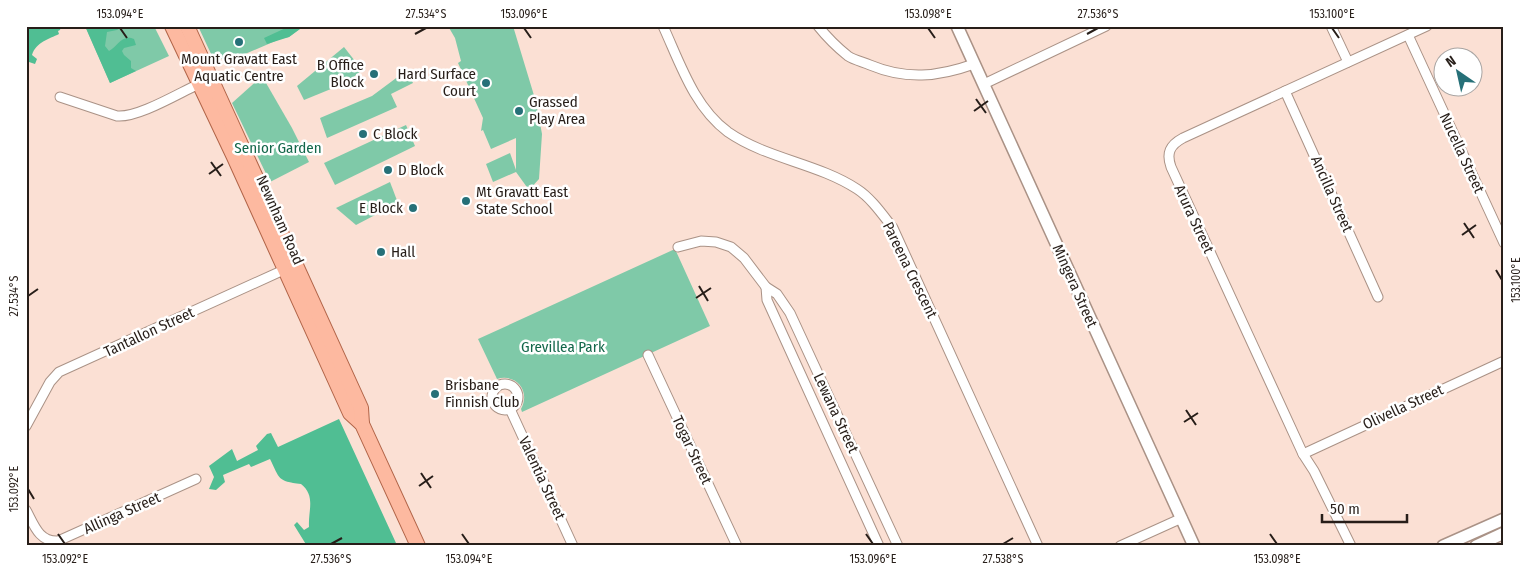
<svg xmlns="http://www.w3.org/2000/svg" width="1530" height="572" viewBox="0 0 1530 572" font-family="'Fira Sans Condensed',sans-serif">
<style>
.green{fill:#7fc9a8}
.forest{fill:#50be93}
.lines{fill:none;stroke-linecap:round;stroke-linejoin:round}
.minor-casing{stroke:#aa9286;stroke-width:11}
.tertiary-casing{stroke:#aa9286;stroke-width:14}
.primary-casing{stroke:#b16448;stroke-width:16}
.minor{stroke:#fff;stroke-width:9}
.tertiary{stroke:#fff;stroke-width:11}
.primary{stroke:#fdb9a0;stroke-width:14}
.ticks{fill:none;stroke:#271e19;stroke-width:2}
.poi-dot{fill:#267078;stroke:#fff;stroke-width:2}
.labels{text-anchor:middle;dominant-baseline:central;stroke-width:5;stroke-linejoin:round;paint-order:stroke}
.poi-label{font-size:15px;fill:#271e19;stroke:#fff;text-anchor:start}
.park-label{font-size:15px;fill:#13674a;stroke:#fff}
.street-label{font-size:15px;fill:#271e19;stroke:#fff}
.neatline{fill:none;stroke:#271e19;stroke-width:2}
.ticks-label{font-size:12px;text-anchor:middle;fill:#271e19}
</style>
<rect width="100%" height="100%" fill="#fbe0d4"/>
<g class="green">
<polygon points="85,26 154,26 169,56 110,83"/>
<polygon points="198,26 304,26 289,37 280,39 229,61 212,56"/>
<polygon points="448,26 513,26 536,102 542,134 539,179 529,190 516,172 493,182 486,164 510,153 516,170 516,138 491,149 483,130 481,131 483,118 458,63 461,61 455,38"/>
<polygon points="344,47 362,70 348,82 304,100 297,86"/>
<polygon points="407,70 413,83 391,94 397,107 327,138 320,118 372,96"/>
<polygon points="262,76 292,128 309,162 270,182 232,103"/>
<polygon points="406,125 415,146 335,185 324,163"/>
<polygon points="390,182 398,203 356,225 336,208"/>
<path d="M675,249L710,326L522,412L521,409C531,391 516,373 497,379L478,339Z"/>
</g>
<g class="forest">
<path d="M26,26H61L60,30L58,31L59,34C49,39 36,42 32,55L37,59L35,64L26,61Z"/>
<path d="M85,26H123L117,30L107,32L105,46L109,51C118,46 122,34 134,39L136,45L124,48L122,51L124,55L131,61V68L136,71L110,83Z"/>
<polygon points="290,26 304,26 289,37 267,44 264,38"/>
<path d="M339,419L396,543L389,546H307L294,525L297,522L304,530L309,527C308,510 316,496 301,484C277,481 280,479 270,459L251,467L249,464L223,475L225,482L216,490L209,489L214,477L209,466L232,449L237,461L258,450L256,446L267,434L271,433L278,447Z"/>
</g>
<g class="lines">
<g class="minor-casing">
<g id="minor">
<path d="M663,26C680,63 694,107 728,132C767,159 817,163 857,189C871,198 882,214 893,228L1038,546"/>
<path d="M818,26C826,36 838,48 848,56C854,60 863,62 870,65C906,80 938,77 974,64"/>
<polyline points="1331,26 1348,62"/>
<polyline points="1408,35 1504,243"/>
<polyline points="984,84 1106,26"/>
<polyline points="1285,91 1378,297"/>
<path d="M60,97L117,116C138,118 179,93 199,84"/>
<polyline points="678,247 701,241 716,242 731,247 744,258 766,287 777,294 790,313 898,546"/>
<polyline points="766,287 767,300 879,546"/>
<polyline points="648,355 737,546"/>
<circle cx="505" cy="397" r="13"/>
<polyline points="510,409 573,546"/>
<polyline points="26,426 50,382 59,372 288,268"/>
<polyline points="1303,454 1504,361"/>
<path d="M26,510C34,525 39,542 58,541L196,479"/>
<polyline points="1120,546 1182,518"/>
<path d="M1351,546L1314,471L1303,454L1171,167C1166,153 1170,145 1183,138L1427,26"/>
</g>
</g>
<g class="tertiary-casing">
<g id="tertiary">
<polyline points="957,26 1194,546"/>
<polyline points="1443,546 1504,519"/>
<polyline points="1476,546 1504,533"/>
</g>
</g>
<g class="primary-casing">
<g id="primary">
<polyline points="172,26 234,157 350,413 362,424 418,546"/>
<polyline points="187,26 361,408 362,424"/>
</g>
</g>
<use href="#minor" class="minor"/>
<use href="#tertiary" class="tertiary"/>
<use href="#primary" class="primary"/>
</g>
<path class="ticks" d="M120,28L127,38M524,28L531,38M928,28L935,38M1332,28L1339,38M415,34L426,28M1087,34L1098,28M976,99L986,113M974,111L988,101M211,162L221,176M209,174L223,164M1464,223L1474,238M1462,235L1476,225M1496,270L1502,280M699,286L708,301M28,296L38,289M696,298L711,288M1186,410L1196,425M1184,422L1198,413M421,473L431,488M419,486L433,476M28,489L34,499M58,534L65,544M462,534L469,544M866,534L873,544M1270,534L1277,544M331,544L342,538M1003,544L1013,538"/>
<g class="poi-dot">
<circle cx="239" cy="42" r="5"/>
<circle cx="374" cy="74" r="5"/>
<circle cx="486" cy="83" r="5"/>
<circle cx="519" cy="111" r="5"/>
<circle cx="363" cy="134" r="5"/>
<circle cx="388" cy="170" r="5"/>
<circle cx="466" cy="201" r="5"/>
<circle cx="413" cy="208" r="5"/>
<circle cx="381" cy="252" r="5"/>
<circle cx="435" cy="394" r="5"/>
</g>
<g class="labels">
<g class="poi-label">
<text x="239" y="59" text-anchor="middle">Mount Gravatt East<tspan x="239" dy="17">Aquatic Centre</tspan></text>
<text x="364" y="65" text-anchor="end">B Office<tspan x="364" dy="17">Block</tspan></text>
<text x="476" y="74" text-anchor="end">Hard Surface<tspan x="476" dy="17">Court</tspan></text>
<text x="529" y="102">Grassed<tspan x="529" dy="17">Play Area</tspan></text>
<text x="373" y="134">C Block</text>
<text x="398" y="170">D Block</text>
<text x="476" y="192">Mt Gravatt East<tspan x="476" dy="17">State School</tspan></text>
<text x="403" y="208" text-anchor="end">E Block</text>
<text x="391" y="252">Hall</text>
<text x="445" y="385">Brisbane<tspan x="445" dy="17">Finnish Club</tspan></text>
</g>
<g class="park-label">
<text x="278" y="148">Senior Garden</text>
<text x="563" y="347">Grevillea Park</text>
</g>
<g class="street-label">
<text transform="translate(1462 153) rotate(65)">Nucella Street</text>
<text transform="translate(1332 194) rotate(66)">Ancilla Street</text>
<text transform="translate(1194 219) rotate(65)">Arura Street</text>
<text transform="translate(280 220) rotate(66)">Newnham Road</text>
<text transform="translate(910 270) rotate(64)">Pareena Crescent</text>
<text transform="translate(1075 286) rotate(66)">Mingera Street</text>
<text transform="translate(149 332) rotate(-25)">Tantallon Street</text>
<text transform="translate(1403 407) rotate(-25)">Olivella Street</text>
<text transform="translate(836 413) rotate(65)">Lewana Street</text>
<text transform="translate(692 450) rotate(65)">Togar Street</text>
<text transform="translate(542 478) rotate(65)">Valentia Street</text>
<text transform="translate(122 513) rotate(-24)">Allinga Street</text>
</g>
</g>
<rect width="1530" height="572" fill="none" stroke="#ffffff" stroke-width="55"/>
<g transform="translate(1458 72) rotate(326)"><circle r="24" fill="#ffffff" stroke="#a9a5a3"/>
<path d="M0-4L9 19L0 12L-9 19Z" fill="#267078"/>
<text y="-8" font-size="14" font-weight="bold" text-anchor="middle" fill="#271e19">N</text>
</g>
<path d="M1322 514v8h85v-8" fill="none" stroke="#271e19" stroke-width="2.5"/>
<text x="1330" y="514" font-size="15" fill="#271e19" stroke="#ffffff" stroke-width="4" paint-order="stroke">50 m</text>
<rect x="28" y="28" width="1474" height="516" class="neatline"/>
<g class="ticks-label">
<text x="120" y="18">153.094°E</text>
<text x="426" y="18">27.534°S</text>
<text x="524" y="18">153.096°E</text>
<text x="928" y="18">153.098°E</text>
<text x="1098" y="18">27.536°S</text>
<text x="1332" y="18">153.100°E</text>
<text transform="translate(1516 280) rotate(-90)" y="4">153.100°E</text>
<text transform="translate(14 296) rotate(-90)" y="4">27.534°S</text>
<text transform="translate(14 489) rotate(-90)" y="4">153.092°E</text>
<text x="65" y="563">153.092°E</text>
<text x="331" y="563">27.536°S</text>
<text x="469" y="563">153.094°E</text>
<text x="873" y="563">153.096°E</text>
<text x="1003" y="563">27.538°S</text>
<text x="1277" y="563">153.098°E</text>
</g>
</svg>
